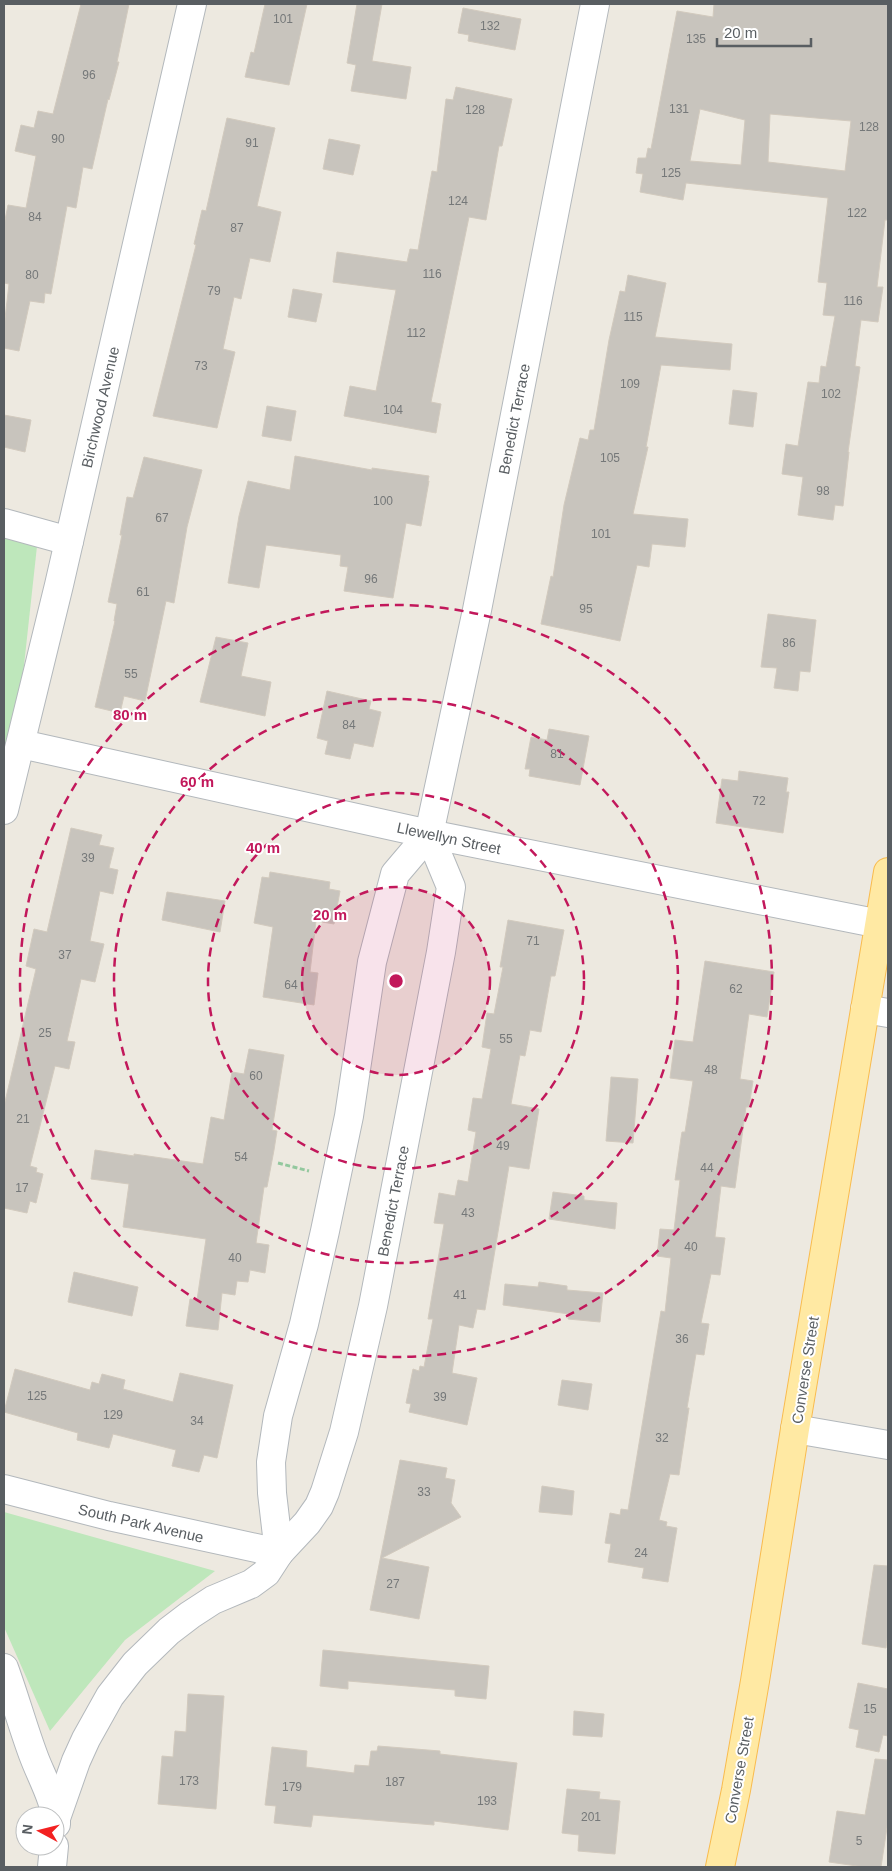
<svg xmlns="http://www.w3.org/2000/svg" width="892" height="1871" viewBox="0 0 892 1871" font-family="Helvetica,sans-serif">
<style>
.green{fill:#bee7bb}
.building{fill:#c8c4bd;stroke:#d2cabe;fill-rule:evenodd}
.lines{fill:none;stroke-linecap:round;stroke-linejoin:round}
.minor-casing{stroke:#b3b8bc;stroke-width:30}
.major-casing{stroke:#f9bb4d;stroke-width:30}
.path{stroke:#93c89e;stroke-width:3;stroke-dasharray:5 2.5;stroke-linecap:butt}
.minor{stroke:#fff;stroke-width:28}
.major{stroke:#ffe9a3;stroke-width:28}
.ring{fill:none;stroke:#c2185b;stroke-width:2.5;stroke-dasharray:9 6}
.labels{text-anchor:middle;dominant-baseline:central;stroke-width:4;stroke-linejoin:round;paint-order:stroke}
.number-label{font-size:12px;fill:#757879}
.street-label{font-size:15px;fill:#595e62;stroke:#fff}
.centre{fill:#c2185b;stroke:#fff;stroke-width:2.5}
.ring-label{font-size:15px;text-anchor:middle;font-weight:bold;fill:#c2185b;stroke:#fff;stroke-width:4;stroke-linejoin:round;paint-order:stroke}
</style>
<rect width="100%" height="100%" fill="#ede9e0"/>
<g class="green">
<polygon points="4,528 38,537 8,812 4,823"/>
<polygon points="4,1512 215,1571 125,1640 50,1731 4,1627"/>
</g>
<g class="building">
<polygon points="81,4 129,4 117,62 119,62 109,100 108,99 92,169 83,167 76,208 67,206 51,294 45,293 44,303 30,301 19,351 4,348 4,327 9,284 4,283 4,225 8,205 26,208 36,156 15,151 21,125 34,128 38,111 53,114"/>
<polygon points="265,4 307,4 289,85 245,77 251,52 254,53"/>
<polygon points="357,4 382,4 372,61 411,67 406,99 351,91 356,65 347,63"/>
<path d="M714,4H888V220H885L877,287H883L878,322L861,320L855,366L860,367L848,452H849L843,506L835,505L833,520L798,515L803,477L782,474L786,444L798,446L808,382L819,383L821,366L826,367L835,316L823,315L827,283L818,282L828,198L686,183L683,200L640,192L643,174L636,173L638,158H646L648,148L651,149L677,11L713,17ZM700,109L745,120L741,165L690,161ZM770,114L851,121L845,171L768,162Z"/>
<polygon points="463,8 521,19 515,50 468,41 469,35 458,33"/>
<polygon points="456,87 512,99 502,146 499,146 486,220 469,217 431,402 441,404 436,433 344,416 350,386 376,391 396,290 333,282 337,252 407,262 410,249 418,250 432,171 437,172 446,99 453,100"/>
<polygon points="227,118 275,128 257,206 281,212 270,262 250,258 241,299 234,297 223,349 235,352 217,428 153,416 196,245 194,244 202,210 206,211"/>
<polygon points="329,139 360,145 353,175 323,169"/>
<polygon points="628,275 666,283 655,337 732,344 730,370 661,365 646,447 648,447 633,514 688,519 685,547 652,544 649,567 637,565 620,641 541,624 551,576 553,577 564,505 580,438 588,440 590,430 594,430 609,340 620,291 625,292"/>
<polygon points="293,289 322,294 316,322 288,317"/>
<polygon points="733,390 757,393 753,427 729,424"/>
<polygon points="267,406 296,411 291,441 262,436"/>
<polygon points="4,415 31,420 25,452 4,447"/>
<polygon points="295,456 372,470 372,468 429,476 428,481 429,481 421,526 406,523 393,598 344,591 348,567 340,566 341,555 266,545 259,588 228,583 239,516 248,481 290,490"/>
<polygon points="144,457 202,470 187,527 174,603 166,601 145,701 124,696 120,713 95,707 115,621 114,621 117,604 108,602 122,535 120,535 127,497 133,498"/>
<polygon points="768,614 816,620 810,672 800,671 798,691 774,688 777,668 761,667"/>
<polygon points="216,637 248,643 241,676 271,682 265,716 200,702"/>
<polygon points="327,691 371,701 369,709 381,712 373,747 354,743 350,759 325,754 328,741 317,738"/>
<polygon points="549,729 589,736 580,785 529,776 530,769 525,769 531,737 547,740"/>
<polygon points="739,771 788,778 786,792 789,792 783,833 716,823 722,779 738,781"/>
<polygon points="71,828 102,835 99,845 114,848 109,868 118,870 113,894 100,891 90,941 104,944 95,982 81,979 67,1041 75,1042 69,1069 55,1066 30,1166 37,1168 36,1172 43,1174 36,1203 30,1201 27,1213 4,1208 4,1106 36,969 26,966 34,929 47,932"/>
<polygon points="270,872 330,882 329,889 340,891 334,924 316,921 310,972 318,973 314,1005 263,997 273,927 254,923 262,877 269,878"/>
<polygon points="167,892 225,901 220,932 162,920"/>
<polygon points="508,920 564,930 555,976 551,976 541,1032 530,1030 525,1056 520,1055 511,1104 539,1109 529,1169 509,1166 485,1310 477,1309 473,1328 459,1325 452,1373 477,1378 467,1425 409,1412 411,1404 406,1403 413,1369 419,1371 420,1366 424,1367 433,1319 428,1319 444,1224 434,1223 439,1193 455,1196 458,1180 468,1182 476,1132 468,1130 473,1098 482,1099 491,1049 482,1047 487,1013 494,1014 503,967 500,967"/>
<polygon points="705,961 774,972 767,1017 749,1014 740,1079 753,1081 749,1107 746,1107 735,1188 721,1186 715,1237 725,1238 720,1275 711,1274 701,1323 709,1324 704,1355 696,1354 687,1408 689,1408 679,1475 670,1474 659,1520 667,1522 666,1526 677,1528 668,1582 642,1578 644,1568 608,1562 611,1544 605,1543 610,1513 620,1515 621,1509 628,1510 661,1311 665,1312 671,1258 657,1256 660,1229 674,1230 680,1180 675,1180 681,1138 682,1132 685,1132 693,1081 670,1078 675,1040 693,1042"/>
<polygon points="249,1049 284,1055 272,1130 277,1131 274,1150 267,1187 264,1187 256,1243 269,1245 265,1273 250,1270 248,1282 237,1281 235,1295 222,1293 218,1330 186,1326 190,1299 197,1300 206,1239 123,1227 129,1184 91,1179 95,1150 134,1156 134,1154 203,1164 211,1117 224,1120 232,1072 244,1074"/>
<polygon points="611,1077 638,1079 633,1143 606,1141"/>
<polygon points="553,1192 584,1196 584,1200 617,1203 615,1229 549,1219"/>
<polygon points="74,1272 138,1287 132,1316 68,1302"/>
<polygon points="539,1282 567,1286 567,1290 603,1293 600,1322 568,1319 569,1314 503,1305 505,1284 538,1287"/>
<polygon points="15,1369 90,1390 92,1382 99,1384 102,1374 125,1380 123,1389 173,1402 180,1373 233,1385 217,1458 204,1455 199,1472 172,1466 176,1450 113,1434 109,1448 77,1440 78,1433 4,1412"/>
<polygon points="562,1380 592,1384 588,1410 558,1405"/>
<polygon points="400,1460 447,1468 445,1478 455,1480 451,1503 461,1517 382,1558 429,1567 419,1619 370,1610"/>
<polygon points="542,1486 574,1491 572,1515 539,1512"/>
<polygon points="874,1565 888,1566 888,1633 886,1648 862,1644"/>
<polygon points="323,1650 489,1666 486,1699 455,1696 455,1690 348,1681 348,1689 320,1686"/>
<polygon points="858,1683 888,1689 888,1736 883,1735 879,1752 856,1747 859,1730 849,1728"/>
<polygon points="188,1694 224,1696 216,1809 158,1804 162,1756 173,1757 175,1731 186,1732"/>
<polygon points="574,1711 604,1714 602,1737 573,1735"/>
<polygon points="378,1746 440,1751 440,1754 517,1763 508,1830 434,1821 434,1825 313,1815 311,1827 274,1823 276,1806 265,1805 272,1747 307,1751 306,1767 354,1773 355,1765 369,1766 371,1751 377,1751"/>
<polygon points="875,1759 888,1760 888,1821 881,1867 864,1867 829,1862 837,1811 865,1815"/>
<polygon points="567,1789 600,1792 599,1799 620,1801 615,1854 578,1851 579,1835 562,1833"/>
</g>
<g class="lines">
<g class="minor-casing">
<g id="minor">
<polyline points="4,523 69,541"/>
<polyline points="21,744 429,834 880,924"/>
<polyline points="4,810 59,585 192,4"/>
<polyline points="865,1009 888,1013"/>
<polyline points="795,1429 888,1445"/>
<polyline points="4,1489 109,1516 279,1553"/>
<polyline points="279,1553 272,1493 271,1462 278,1416 304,1324 325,1231 349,1116 372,962 395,874 429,834 477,610 595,4"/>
<path d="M4,1668C15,1698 23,1728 34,1757C41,1776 57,1804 56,1824"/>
<polyline points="56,1818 76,1761 86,1739 110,1696 135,1664 169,1631 190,1615 213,1600 251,1584 266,1573 279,1553 307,1523 319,1506 325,1492 344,1432 373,1306 441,952 451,887 429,834"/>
<polyline points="52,1867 54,1846"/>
</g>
</g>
<g class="major-casing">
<polyline id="major" points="720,1867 736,1790 755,1681 795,1429 888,872"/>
</g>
<polyline class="path" points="278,1163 309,1171"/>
<use href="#minor" class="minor"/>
<use href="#major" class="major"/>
</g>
<circle cx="396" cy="981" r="94" fill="#c2185b" fill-opacity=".12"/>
<g class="ring">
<circle cx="396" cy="981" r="94"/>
<circle cx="396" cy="981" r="188"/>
<circle cx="396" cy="981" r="282"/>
<circle cx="396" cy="981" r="376"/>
</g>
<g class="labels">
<g class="number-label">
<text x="283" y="19">101</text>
<text x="490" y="26">132</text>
<text x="696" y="39">135</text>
<text x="89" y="75">96</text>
<text x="679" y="109">131</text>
<text x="475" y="110">128</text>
<text x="869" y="127">128</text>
<text x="58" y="139">90</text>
<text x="252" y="143">91</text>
<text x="671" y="173">125</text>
<text x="458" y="201">124</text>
<text x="857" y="213">122</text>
<text x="35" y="217">84</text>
<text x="237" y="228">87</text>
<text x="432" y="274">116</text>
<text x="32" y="275">80</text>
<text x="214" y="291">79</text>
<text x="853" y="301">116</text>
<text x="633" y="317">115</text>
<text x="416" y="333">112</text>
<text x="201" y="366">73</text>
<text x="630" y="384">109</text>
<text x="831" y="394">102</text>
<text x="393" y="410">104</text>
<text x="610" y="458">105</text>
<text x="823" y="491">98</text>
<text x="383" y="501">100</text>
<text x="162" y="518">67</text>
<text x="601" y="534">101</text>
<text x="371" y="579">96</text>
<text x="143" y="592">61</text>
<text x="586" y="609">95</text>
<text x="789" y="643">86</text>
<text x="131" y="674">55</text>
<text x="349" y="725">84</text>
<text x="557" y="754">81</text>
<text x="759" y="801">72</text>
<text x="88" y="858">39</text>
<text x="533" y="941">71</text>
<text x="65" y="955">37</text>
<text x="291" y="985">64</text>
<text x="736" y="989">62</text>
<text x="45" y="1033">25</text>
<text x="506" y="1039">55</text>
<text x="711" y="1070">48</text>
<text x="256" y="1076">60</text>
<text x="23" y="1119">21</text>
<text x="503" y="1146">49</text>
<text x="241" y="1157">54</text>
<text x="707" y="1168">44</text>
<text x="22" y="1188">17</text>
<text x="468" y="1213">43</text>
<text x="691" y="1247">40</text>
<text x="235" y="1258">40</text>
<text x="460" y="1295">41</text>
<text x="682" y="1339">36</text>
<text x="37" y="1396">125</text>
<text x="440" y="1397">39</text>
<text x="113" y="1415">129</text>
<text x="197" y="1421">34</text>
<text x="662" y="1438">32</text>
<text x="424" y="1492">33</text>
<text x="641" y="1553">24</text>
<text x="393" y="1584">27</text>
<text x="870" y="1709">15</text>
<text x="189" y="1781">173</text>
<text x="395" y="1782">187</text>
<text x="292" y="1787">179</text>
<text x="487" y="1801">193</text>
<text x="591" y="1817">201</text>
<text x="859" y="1841">5</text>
</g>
<g class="street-label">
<text transform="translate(100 407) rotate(-77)">Birchwood Avenue</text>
<text transform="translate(514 419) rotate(-79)">Benedict Terrace</text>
<text transform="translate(449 838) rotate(12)">Llewellyn Street</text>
<text transform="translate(393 1201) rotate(-79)">Benedict Terrace</text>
<text transform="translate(805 1370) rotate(-81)">Converse Street</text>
<text transform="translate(141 1523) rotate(13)">South Park Avenue</text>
<text transform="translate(739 1770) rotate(-80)">Converse Street</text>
</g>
</g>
<circle cx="396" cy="981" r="8" class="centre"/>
<g class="ring-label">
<text x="130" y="720">80 m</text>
<text x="197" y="787">60 m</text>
<text x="263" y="853">40 m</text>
<text x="330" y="920">20 m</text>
</g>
<rect width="892" height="1871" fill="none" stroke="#595e62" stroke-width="10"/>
<g transform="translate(40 1831) rotate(277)"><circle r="24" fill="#ffffff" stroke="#bdbfc0"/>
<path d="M0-4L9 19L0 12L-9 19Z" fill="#f32121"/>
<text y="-8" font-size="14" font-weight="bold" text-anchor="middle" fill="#595e62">N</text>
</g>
<path d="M717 38v8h94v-8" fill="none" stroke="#595e62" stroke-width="2.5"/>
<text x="724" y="38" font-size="15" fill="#595e62" stroke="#ffffff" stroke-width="4" paint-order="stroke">20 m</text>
</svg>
